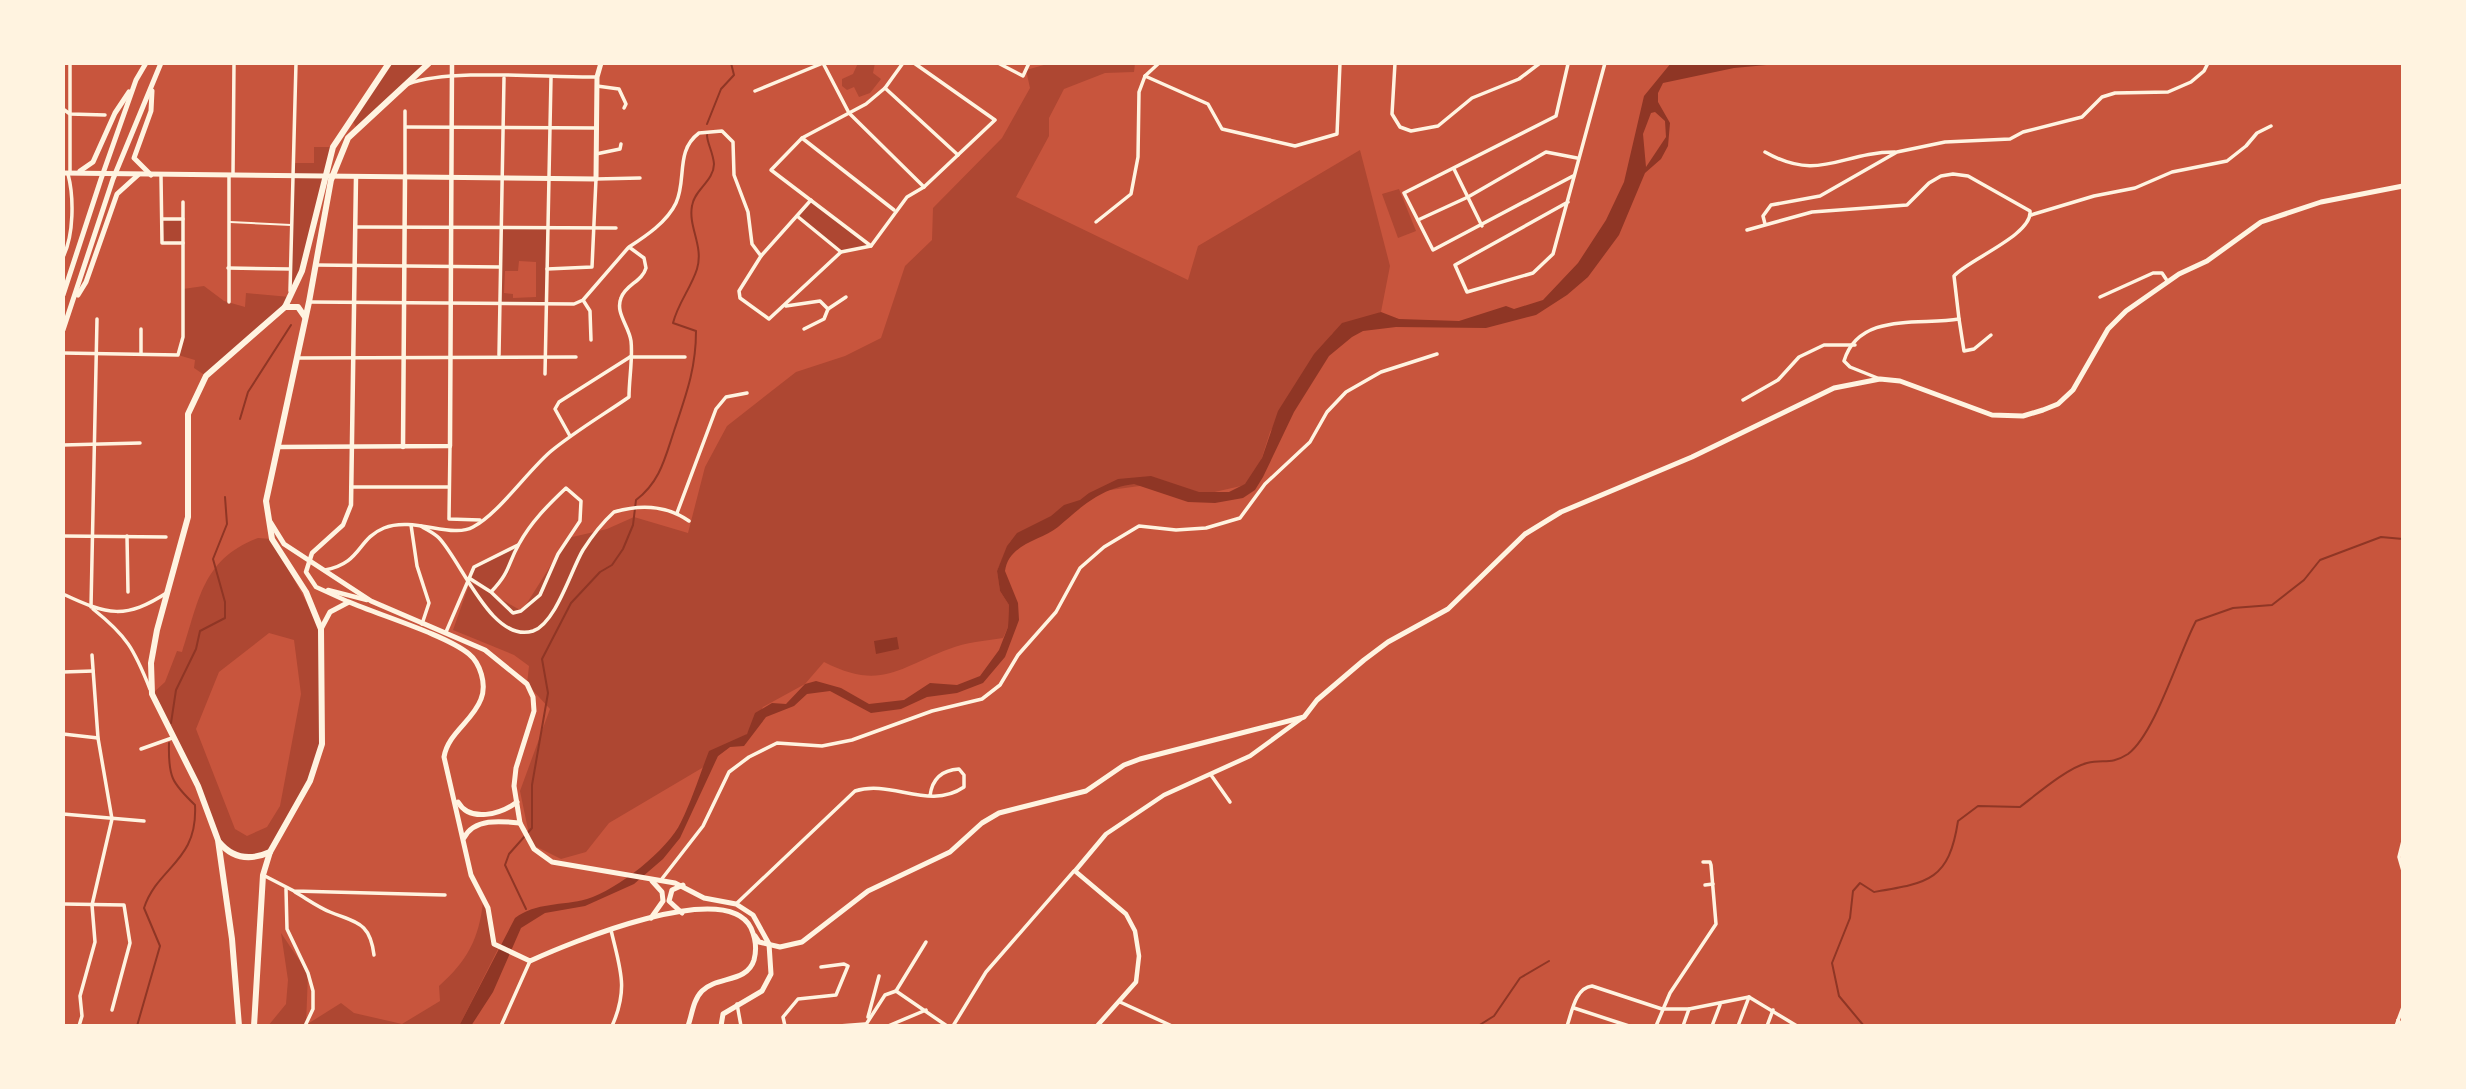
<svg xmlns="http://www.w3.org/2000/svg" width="2466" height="1089" viewBox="0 0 2466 1089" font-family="'Times New Roman',serif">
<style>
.green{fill:#ae4732;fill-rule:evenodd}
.water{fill:#8f3625;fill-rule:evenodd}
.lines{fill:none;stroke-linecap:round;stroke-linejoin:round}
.stream{stroke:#8f3625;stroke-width:2}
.service{stroke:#fff3e0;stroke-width:2}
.minor{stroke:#fff3e0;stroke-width:3.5}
.tertiary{stroke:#fff3e0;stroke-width:4.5}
.secondary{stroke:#fff3e0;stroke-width:5}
.primary{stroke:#fff3e0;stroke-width:6}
</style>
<rect width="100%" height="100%" fill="#c8553d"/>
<g class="green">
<polygon points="389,63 429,63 356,127 352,120"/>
<polygon points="858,63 875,63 873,73 881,79 870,93 859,97 854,87 847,90 842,86 842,79 853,74"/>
<path d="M1051,63H1135L1134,72L1105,73L1064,89L1049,118V136L1016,197L1188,280L1198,246L1360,150L1390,266L1381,312L1332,334L1270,432L1254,483L1197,496L1154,484L1096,492L1010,542L997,571L1000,591L1009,605L1008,627L1003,638C985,641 966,642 949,649C898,668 881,691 824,662L805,684L763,707L747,734L702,768L609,823L586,852L561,859L531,844L520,791L550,709L527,684L529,666L514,655L453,630L470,582L522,611L568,538L607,529L634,517L688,533L705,467L727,426L796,372L845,356L881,338L905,266L932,240L933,208L1002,138L1030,88L1026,70Z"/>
<path d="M314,147H333C322,192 311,267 286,305C272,325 226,358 206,376L194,368L195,360L178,355L183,337V289L204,286L224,301L245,307L246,293L290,297L293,163H314Z"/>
<polygon points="1399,189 1416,231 1398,238 1382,194"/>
<polygon points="811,200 871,246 841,252 797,216"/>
<rect x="162" y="219" width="21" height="24"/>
<path d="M500,229H547L546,305H500ZM519,261L536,262V297L513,298V294L504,293L505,271H518Z"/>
<path d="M258,538L272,539L321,629L319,759L270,852L236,856L218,840L213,820L152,694L165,682L177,651L182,652C199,601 202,559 258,538ZM269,633L294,640L301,694L280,806L267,827L247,836L235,829L196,729L219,672Z"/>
<polygon points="518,545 508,574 491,592 467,577 474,567"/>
<path d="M483,902L498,949L459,1026H268L286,1004L288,980L281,933L308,973L306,1025L341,1003L354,1013L402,1024L440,1001L439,986C467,961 479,939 483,902Z"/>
</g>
<g class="water">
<path d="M1671,63H1789L1734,68L1663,83L1658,93V102L1670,123L1668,146L1661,159L1645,173L1619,235L1588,277L1567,295L1536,315L1486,328L1396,327L1363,331L1352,337L1329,356L1294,412L1263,477L1255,490L1243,498L1215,503L1188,502L1134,484C1099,489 1084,505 1058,527C1041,541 1009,543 1005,571L1018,603L1019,620L1005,657L983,683L957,693L927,697L901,709L871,713L830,691L807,694L794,706L766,717L744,746L730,747L718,756L680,838L663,859L634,884L585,906L545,913L521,928L493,992L471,1026H459L515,918C536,902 562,906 587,899C617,890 668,850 681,822C692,800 700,774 709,751L747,734L755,713L772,703L786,704L805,684L816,681L841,688L869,704L904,700L930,683L957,685L980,676L999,650L1008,627L1009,605L1000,591L997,571L1007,546L1017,533L1051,516L1064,505L1080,500L1089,493L1118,479L1151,476L1199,492H1229L1245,484L1262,458L1278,411L1314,354L1342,323L1381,312L1399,319L1459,321L1506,306L1514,309L1543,300L1578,263L1606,220L1624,182L1644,96ZM1655,112L1665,121L1666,137L1646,167L1643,134L1651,113Z"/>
<polygon points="897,637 899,649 876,654 874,641"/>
</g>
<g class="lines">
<g class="stream">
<polyline points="707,124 721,89 734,75 731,63"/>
<polyline points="240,419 248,392 291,325"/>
<polyline points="171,723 176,690 196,649 200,631 225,618 225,602 213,559 227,524 225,497"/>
<path d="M526,909L505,865L509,854L532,828V785L548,693L542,659L571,603L600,572L612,565L623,549L633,525L636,500C660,482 665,458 674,431C686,395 696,369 696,331L673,323C678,303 691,288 697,269C704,246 688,227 692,206C694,190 714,181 714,164C713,152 707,143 707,135"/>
<path d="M137,1026L160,946L144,908C158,866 198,862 195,805C172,783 168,777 169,743"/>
<polyline points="1478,1026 1494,1016 1520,978 1549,961"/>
<path d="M1864,1026L1839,996L1832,963L1850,918L1853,891L1860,883L1874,892C1929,883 1949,880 1958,821L1978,806L2020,807C2037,794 2067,768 2087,763C2104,759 2111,765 2128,754C2155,734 2179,653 2196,621L2233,608L2272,605L2304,580L2320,560L2381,537L2403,539"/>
</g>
<polyline class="service" points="230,222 291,225"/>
<g class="minor">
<polyline points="998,63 1023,76 1029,63"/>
<polyline points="1395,63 1392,114 1400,127 1411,131 1438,126 1472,98 1519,79 1540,63"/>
<polyline points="1568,64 1556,116 1404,193 1433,250 1573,176"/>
<polyline points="1145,76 1208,104 1222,129 1295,146 1337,134 1340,63"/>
<path d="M408,84C451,68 547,78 597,77"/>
<polyline points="597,86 619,89 626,104 624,108"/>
<polyline points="885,88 958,155"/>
<polyline points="755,91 823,63 849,113 924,187"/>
<polyline points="63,109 70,114 105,115"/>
<polyline points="405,111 405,176"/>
<polyline points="406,127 597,128"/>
<polyline points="802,138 894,210"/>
<path d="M1765,152C1820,183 1841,152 1895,152"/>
<polyline points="596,154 620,149 621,144"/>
<polyline points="1454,169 1482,226"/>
<polyline points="70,173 70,63"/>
<polyline points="233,174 234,63"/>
<polyline points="161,176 162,243 183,243"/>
<polyline points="811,200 761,256 739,291 740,298 769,319 841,252 871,246 907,197 924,187 995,120 914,63"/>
<polyline points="1568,202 1455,265 1467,292 1533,273 1553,254 1605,63"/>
<polyline points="2031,215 2094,196 2135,188 2172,172 2227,161 2246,146 2257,133 2271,126"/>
<polyline points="797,216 841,252"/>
<polyline points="162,219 183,219"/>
<polyline points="1418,220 1468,197 1546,152 1577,158"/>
<polyline points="1096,222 1131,194 1138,157 1139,92 1145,76 1159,63"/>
<polyline points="1765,224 1763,216 1771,205 1820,196 1897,152 1945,142 2010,139 2023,132 2082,117 2102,97 2115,93 2168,92 2191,82 2204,71 2208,63"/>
<polyline points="355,227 616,228"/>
<path d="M1747,230L1812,212L1907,205L1929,183L1941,176L1953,174L1968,176L2030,211C2033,235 1967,260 1954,276L1959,319C1921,326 1859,311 1844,361L1850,367L1880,379"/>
<polyline points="871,246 771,170 802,138 866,104 885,88 903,63"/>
<path d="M63,257C74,235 74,197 68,174"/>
<polyline points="316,265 500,267"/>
<polyline points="228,268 290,269"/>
<polyline points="547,269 592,267 596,179 640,178"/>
<polyline points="290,291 296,63"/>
<polyline points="2100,297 2153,273 2162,273 2168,282"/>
<polyline points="583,300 590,311 591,340"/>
<polyline points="229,302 229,176"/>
<polyline points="309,302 574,304 583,300 628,248"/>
<polyline points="786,306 820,301 828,309 824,319 804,329"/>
<polyline points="828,309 846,297"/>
<polyline points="1959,319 1964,351 1974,349 1991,335"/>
<polyline points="141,329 141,354"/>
<polyline points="63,353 178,355 183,337 183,202"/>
<polyline points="499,355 504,78"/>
<polyline points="630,357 685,357"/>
<polyline points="299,358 576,357"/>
<polyline points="545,374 551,78"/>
<polyline points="1743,400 1778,380 1799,357 1824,345 1855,345"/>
<polyline points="570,436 555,409 559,402 630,357"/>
<polyline points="63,445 140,443"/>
<polyline points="450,446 449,519 480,520"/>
<polyline points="351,487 449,487"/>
<polyline points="677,513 716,409 726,397 747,393"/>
<polyline points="411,525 417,566 429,603 422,624"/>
<path d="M421,526C427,530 434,533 439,538C462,562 492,644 533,631C556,623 571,570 583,550C592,536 602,523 614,512C641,504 666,505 689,521"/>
<polyline points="63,536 166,537"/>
<polyline points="127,536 128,592"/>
<path d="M325,570C362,563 357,539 384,528C413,516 452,539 473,527C498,514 527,472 550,452C574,432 603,415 629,397C629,379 633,358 631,341C629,326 615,313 621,298C626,284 642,282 646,268L644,258L629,247C646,236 667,222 676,203C687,179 675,151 699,133L722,131L733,142L734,175L748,212L752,244L761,256"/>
<path d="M469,578L491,592L513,613L521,611L540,595L558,554L580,521L581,501L566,488C548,505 531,522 519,544C507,565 511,571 491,592"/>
<path d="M63,594C108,615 125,620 168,592"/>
<polyline points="91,607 97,319"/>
<path d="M93,609C127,636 134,649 150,689"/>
<polyline points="446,632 474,567 518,545"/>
<polyline points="63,672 93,671"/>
<polyline points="63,734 98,738"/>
<polyline points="141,749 172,738"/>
<polyline points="1211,775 1230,802"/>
<polyline points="63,814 144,821"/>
<polyline points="2403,841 2399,857 2403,871"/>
<polyline points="263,875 294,891 445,895"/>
<polyline points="661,880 703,826 729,772 749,757 777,743 822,746 852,740 932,711 982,699 1000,685 1018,655 1056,612 1080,568 1104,547 1139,526 1176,530 1206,528 1240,518 1265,484 1310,442 1327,412 1346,392 1381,372 1437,354"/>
<polyline points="1705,885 1713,884"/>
<polyline points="286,889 287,929 308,973 313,991 313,1009 305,1026"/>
<path d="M295,892C307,899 318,907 330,912C357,923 370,922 374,955"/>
<polyline points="63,904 124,905 130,943 112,1010"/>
<path d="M736,904L855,791C891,779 929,811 964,787V775L959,769C942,770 932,779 930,796"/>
<path d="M611,930C620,969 629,988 612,1026"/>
<polyline points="896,991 926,942"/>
<polyline points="1120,1002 1172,1026"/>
<polyline points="737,1004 741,1026"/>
<polyline points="1574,1008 1629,1026"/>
<polyline points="868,1017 879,976"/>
<polyline points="2398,1020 2402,1026"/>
<polyline points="79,1026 82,1016 80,996 95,942 92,905 112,819 98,738 92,655"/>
<polyline points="501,1026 530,961"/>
<polyline points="785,1026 783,1017 798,999 836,995 848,966 844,964 821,967"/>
<polyline points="839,1026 865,1024"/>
<polyline points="865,1026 885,995 896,991 947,1026"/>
<polyline points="888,1026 926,1010"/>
<polyline points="953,1026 986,972 1074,871"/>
<path d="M1567,1026C1572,1012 1575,988 1592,986L1662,1009H1689L1749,997L1797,1026"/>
<polyline points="1656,1026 1670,993 1716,924 1711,865 1710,862 1703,862"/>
<polyline points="1683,1026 1689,1009"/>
<polyline points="1712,1026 1720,1005"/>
<polyline points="1738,1026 1749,997"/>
<polyline points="1767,1026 1773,1010"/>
<polyline points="2396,1026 2403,1007"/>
</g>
<g class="tertiary">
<polyline points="278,447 450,446 452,63"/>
<polyline points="403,447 405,176"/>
<polyline points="328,590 367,600"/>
<polyline points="349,602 316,587 306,572 312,553 343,525 351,505 356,177"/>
<polyline points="1097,1026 1136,982 1139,956 1135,931 1126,914 1075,871 1106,834 1164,795 1250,756 1302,718"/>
</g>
<g class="secondary">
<polyline points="80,171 93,162 115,113 129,92"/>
<polyline points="63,173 596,179 597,77 601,63"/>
<polyline points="151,175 134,158 151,111 152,91"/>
<polyline points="63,295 101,179 136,80 146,63"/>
<polyline points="78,295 86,282 117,194 138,175"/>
<polyline points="63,330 113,179 161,63"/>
<polyline points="271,523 284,544 371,601 485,650 527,684 533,697 534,711 516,768 514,786 520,823 534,849 552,862 675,883 704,898 736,904 753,915 769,944 771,974 762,991 723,1014 721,1026"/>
<path d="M321,629L330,612L349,602C379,615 446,635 469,654C480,663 487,684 481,699C473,721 448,733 444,757L471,875L488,908L494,944L530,961C567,944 726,877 751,928C755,937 757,949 754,960C747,983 717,976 702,991C693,1000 692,1015 688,1026"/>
<path d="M458,802C470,823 501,814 517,802"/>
<path d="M464,838C474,818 501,821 520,823"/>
<polyline points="682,913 669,901 672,890 683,885"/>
<polyline points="651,918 663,901 662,892 652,881"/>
<polyline points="755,936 759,942 780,947 802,942 868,891 950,852 982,823 999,813 1086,791 1124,765 1140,759 1304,717 1317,700 1364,660 1388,642 1448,609 1525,534 1561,512 1692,457 1834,388 1880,379 1900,381 1992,415 2023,416 2043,410 2058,404 2073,390 2108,329 2126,311 2179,274 2207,261 2261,222 2321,202 2403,186"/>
</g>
<g class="primary">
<polyline points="285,307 298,307 305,317"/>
<path d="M219,842C233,859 250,861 270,852"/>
<polyline points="239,1026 232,939 218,840 198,786 152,694 151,663 157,630 188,517 188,414 206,376 285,307 302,271 333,147 389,63"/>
<polyline points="254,1026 263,875 270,852 310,781 322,744 321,629 306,592 272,539 266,501 309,302 331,180 348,138 429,63"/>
</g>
</g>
<rect width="2466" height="1089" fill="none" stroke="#fff3e0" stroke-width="130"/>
</svg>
